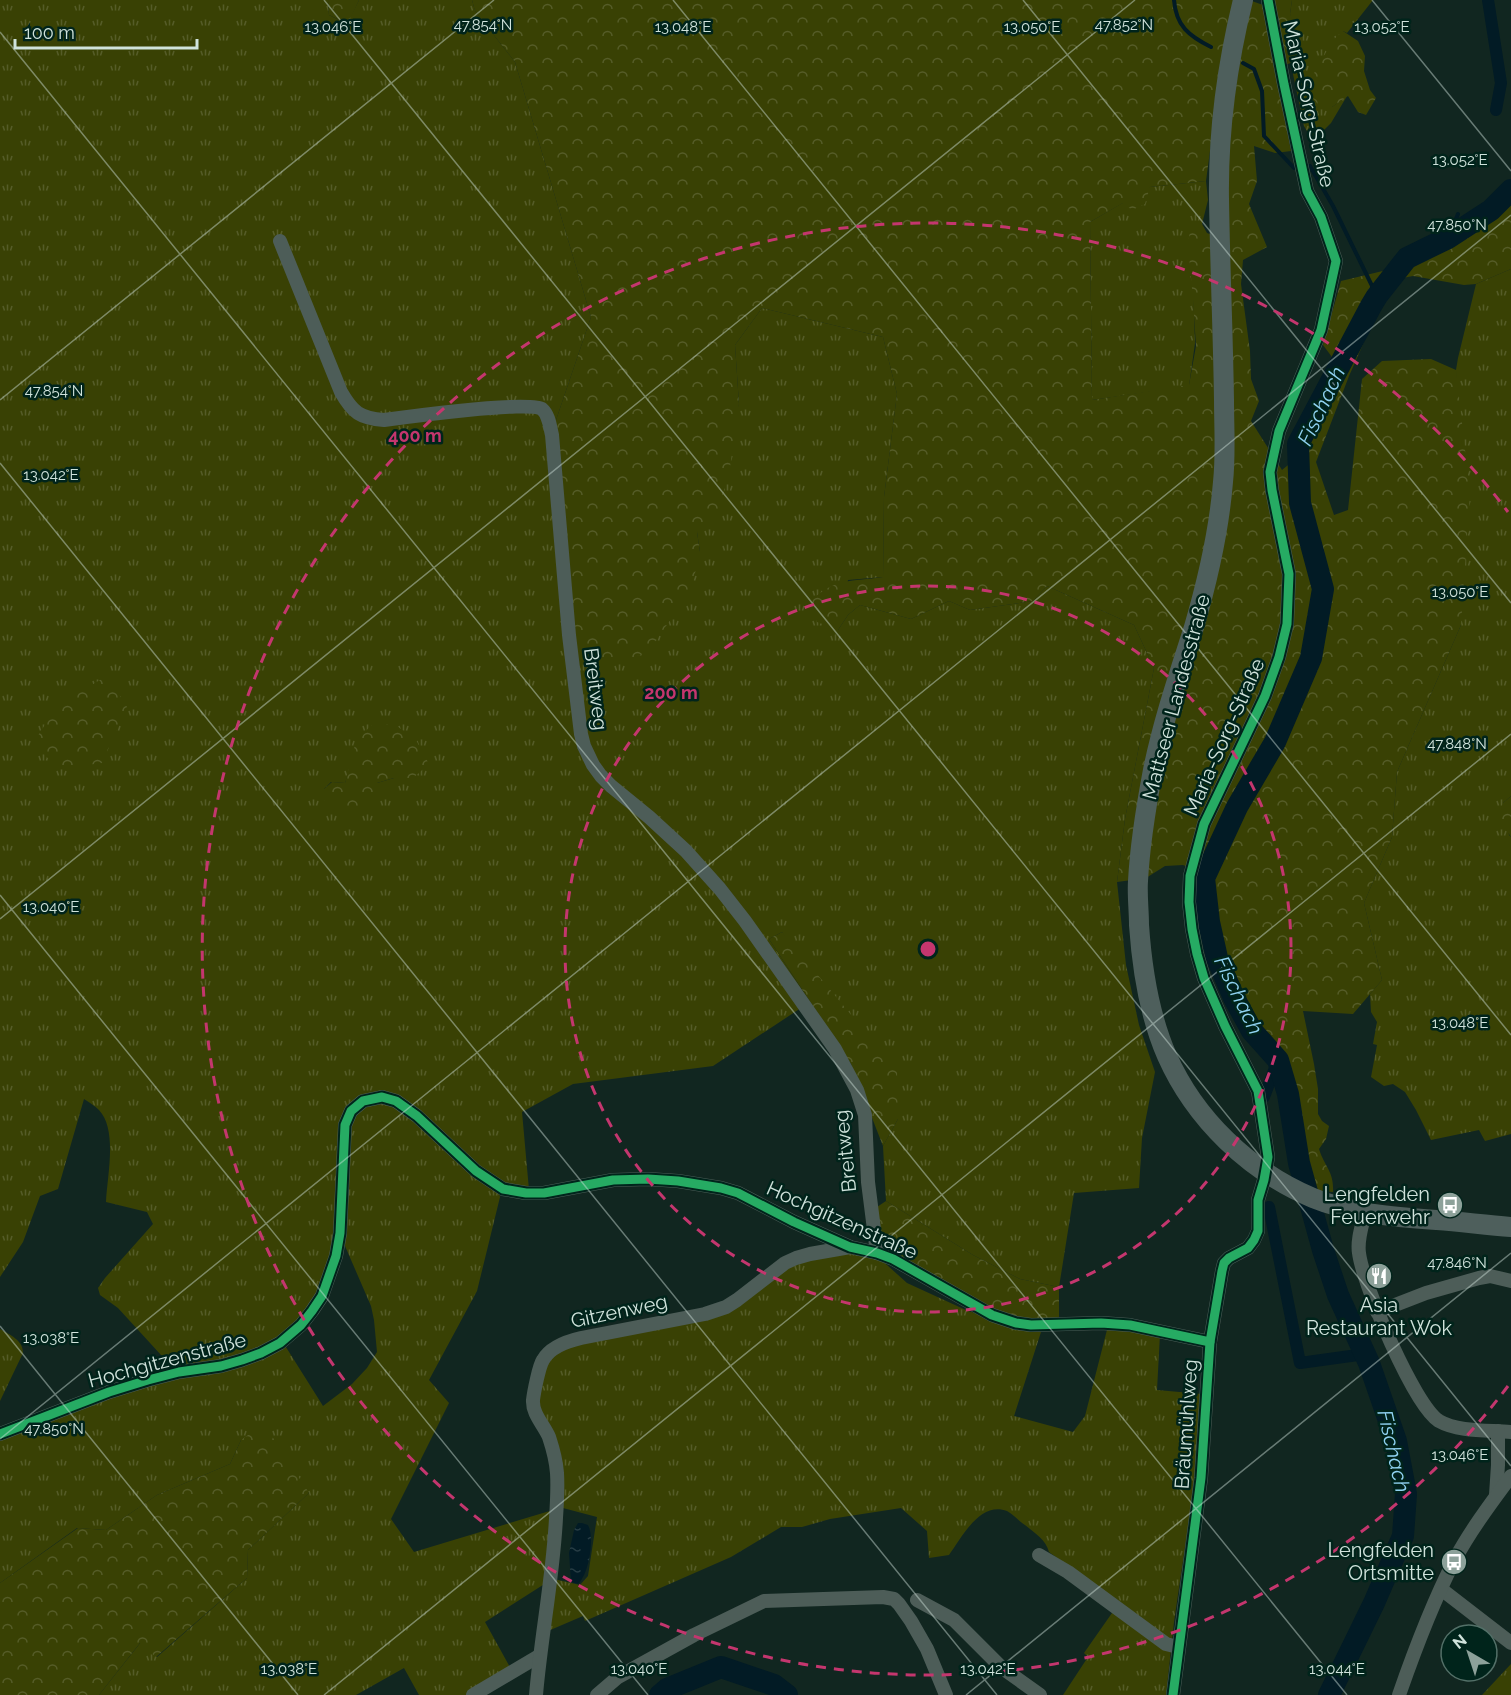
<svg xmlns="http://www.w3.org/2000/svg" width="1511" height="1695" viewBox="0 0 1511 1695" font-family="Raleway,sans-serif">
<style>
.grass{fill:url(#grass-tufts);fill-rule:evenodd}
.forest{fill:url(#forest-crowns)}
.water{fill:url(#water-ripples)}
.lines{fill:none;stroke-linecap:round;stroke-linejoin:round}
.stream{stroke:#021b25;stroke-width:4}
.canal{stroke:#021b25;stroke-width:12}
.river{stroke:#021b25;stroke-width:22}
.minor{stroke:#4d5d58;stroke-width:14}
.secondary{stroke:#4e5f5c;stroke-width:20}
.cycleway-casing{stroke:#00241b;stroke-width:13}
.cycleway{stroke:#26ab63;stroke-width:9}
.ticks{fill:none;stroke:#d0e3dc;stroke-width:1.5;stroke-opacity:0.45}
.ring{fill:none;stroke:#c4366e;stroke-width:3;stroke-dasharray:10 8}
.labels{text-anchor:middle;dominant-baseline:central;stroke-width:5;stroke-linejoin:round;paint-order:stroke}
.street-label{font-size:20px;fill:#d0e3dc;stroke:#00241b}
.poi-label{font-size:20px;fill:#d0e3dc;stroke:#00241b;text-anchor:end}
.water-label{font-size:21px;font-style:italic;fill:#90d2f2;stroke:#00241b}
.ticks-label{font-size:15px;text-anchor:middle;fill:#d0e3dc;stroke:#00241b;stroke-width:5;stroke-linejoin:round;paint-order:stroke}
.centre{fill:#c4366e;stroke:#00241b;stroke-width:3}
.ring-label{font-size:18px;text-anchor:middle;font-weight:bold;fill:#c4366e;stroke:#00241b;stroke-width:5;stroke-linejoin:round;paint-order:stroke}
</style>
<defs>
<pattern id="grass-tufts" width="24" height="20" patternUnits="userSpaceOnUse" patternTransform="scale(1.5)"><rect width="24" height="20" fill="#394104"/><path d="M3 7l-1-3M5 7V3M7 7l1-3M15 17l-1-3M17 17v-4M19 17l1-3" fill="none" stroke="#555c28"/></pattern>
<pattern id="forest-crowns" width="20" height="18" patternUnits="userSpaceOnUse" patternTransform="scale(1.5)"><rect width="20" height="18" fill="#394104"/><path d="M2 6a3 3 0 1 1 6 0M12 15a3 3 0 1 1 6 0" fill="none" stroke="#555c28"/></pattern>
<pattern id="water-ripples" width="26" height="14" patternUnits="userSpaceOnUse" patternTransform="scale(1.5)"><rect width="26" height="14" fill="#021b25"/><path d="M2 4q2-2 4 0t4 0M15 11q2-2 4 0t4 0" fill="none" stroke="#263c44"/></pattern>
</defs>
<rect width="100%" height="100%" fill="#112620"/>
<g class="grass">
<path d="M0,0H328L329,15L347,24L359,0H472L475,11L515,62L591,317L555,423L700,552L697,532L739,404L735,345L762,308L883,337L897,394L884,497L883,577L848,580L838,630L848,615L860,605L911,619L949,601L970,610L1033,601L1047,586L1134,625L1154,668L1125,819L1117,882L1126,965L1139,1025L1155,1072L1142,1138L1139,1188L1074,1193L1059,1287L1020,1279L973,1255L886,1201L883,1146L898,1119L782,932L769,939L810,1002L713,1066L573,1084L522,1112L529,1190L493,1180L398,1099L352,1108L336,1240L327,1278L306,1317L274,1343L222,1362L180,1365L170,1361L161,1355L118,1308L100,1295L98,1288L105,1278L153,1224L147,1212L106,1202C107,1177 118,1130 99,1110C95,1106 89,1102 84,1099L58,1189L40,1196L23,1242L0,1277ZM350,768L413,778H394L377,783V804L324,789L331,782L345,783Z"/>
<polygon points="1292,0 1373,0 1347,33 1343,31 1332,107 1347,96 1331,123 1313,141 1304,126 1293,74 1293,62 1302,48 1290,14"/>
<polygon points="1206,181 1208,200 1202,224 1191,225 1195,343 1189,386 1092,400 1090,222 1150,187"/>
<polygon points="1511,269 1511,796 1503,803 1509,835 1511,837 1511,1134 1485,1141 1479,1130 1431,1140 1416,1110 1405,1092 1393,1084 1384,1086 1371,1077 1377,1045 1373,1044 1377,1022 1371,1012 1370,994 1382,980 1364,903 1392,837 1397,772 1461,625 1456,370 1458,358 1476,284"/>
<path d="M375,1103L396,1106L499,1192L500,1197L477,1291L429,1380L449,1403L391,1519L414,1552L553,1510L546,1583L485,1622L511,1669L466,1695H419L404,1668L356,1695H99L141,1642L157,1657L247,1578L248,1550L309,1493L241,1440L230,1464L157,1495L106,1530L77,1528L0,1583V1437L109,1394L284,1344L323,1406L352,1384L367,1368L377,1352L374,1320L371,1306L342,1239L349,1131C356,1114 358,1111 375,1103Z"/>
<path d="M835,1252L877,1256L907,1283L968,1311L996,1319L1019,1328L1041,1332L1014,1416L1073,1432L1085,1416L1108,1326L1160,1334L1157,1390L1202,1394L1198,1458L1174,1622L1166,1695H1063L1088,1657L1084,1653L1119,1603L1049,1552C1046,1540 1035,1533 1025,1525C1019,1521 1013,1514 1007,1511C980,1501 962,1537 949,1555L929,1558L927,1531L901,1508L830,1519L802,1527H781L731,1557L585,1621L583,1616L548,1631L554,1579L580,1585L588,1576L597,1517L563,1508L562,1464L558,1443L542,1417L538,1401L544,1368L559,1349L714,1316L782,1268Z"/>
<path d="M0,1329C10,1335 23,1340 23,1353L0,1401Z"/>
<polygon points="1511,1664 1511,1695 1482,1695"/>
</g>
<g class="forest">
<polygon points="328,0 359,0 348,24 329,15"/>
<path d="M472,0H1234L1225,38L1206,181L1150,187L1145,204L1132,210L1123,203L1090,222L1092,400L1189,385L1196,346L1193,300L1188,244L1191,224H1202L1207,233L1228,241L1226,152L1249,0L1263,5L1271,0H1292L1290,14L1300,33L1302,48L1293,62L1275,69L1291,151L1275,153L1254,146L1257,181L1249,204L1267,247L1243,260L1241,284L1250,351L1251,379L1259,401L1251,421L1282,470L1308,449L1344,373L1323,345L1341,281L1412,264L1477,231L1511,199V269L1476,284L1464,285L1413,276L1397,279L1384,297L1349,376L1316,462L1334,515L1348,510L1362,379L1382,361L1431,359L1456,370L1470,494L1461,625L1397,772L1392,837L1364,903L1382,980L1353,1014L1303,1011L1314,1064L1318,1089V1114L1322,1121L1329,1126L1326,1139L1319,1149C1325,1168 1334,1171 1333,1192L1320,1191L1307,1184L1303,1154L1298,1135L1285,1058L1267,1035L1242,993L1219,945L1211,905L1210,875L1183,865L1165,866L1146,878L1117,882L1125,819L1154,668L1134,625L1047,586L1033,601L970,610L949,601L911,619L860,605L848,615L838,630L817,622L810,602C835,577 851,582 883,577L884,497L897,394L883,337L762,308L735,345L739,404L729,474L714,524L697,532L700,552L691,590L648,652L613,665L575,644L555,423L591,317L515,62L475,11Z"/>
<polygon points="1343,31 1358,41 1365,56 1364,71 1370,90 1376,98 1366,115 1358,112 1348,96 1332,107 1321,108 1312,97 1313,75 1333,40"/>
<polygon points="107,676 127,707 102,763 57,769 34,742 58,704"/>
<polygon points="394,724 416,740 429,764 413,778 394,778 377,783 377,804 341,808 324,800 324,789 332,782 345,783 355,745 370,726"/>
<polygon points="1511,796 1511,837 1498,819 1503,803"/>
<polygon points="782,932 897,1070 898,1119 883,1146 851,1064 769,939"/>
<polygon points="886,1201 973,1255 1020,1279 1059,1287 1059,1317 1042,1324 1004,1316 882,1248 874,1209"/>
<polygon points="264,1424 309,1493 248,1550 247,1578 156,1657 140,1643 99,1695 0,1695 0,1583 78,1528 106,1530 157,1495 230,1464 241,1440"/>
</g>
<path class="water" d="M578,1523H582L588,1525C595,1537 589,1574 578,1584L571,1582L569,1553L574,1530Z"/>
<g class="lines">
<g class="stream">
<path d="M1174,0C1176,26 1189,36 1211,47"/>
<polyline points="1243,63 1254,69 1262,91 1264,136 1294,168 1310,166 1333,206 1377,296"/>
<polyline points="1448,238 1458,214"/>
</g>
<g class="canal">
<polyline points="1488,0 1501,83 1496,110"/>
<polyline points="1264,1097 1278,1060"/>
<polyline points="1269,1207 1300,1363 1365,1354"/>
</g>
<g class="river">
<polyline points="660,1695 667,1689 721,1667 774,1685 787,1695"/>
<polyline points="1329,1695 1374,1603 1403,1536 1406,1494 1396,1441 1369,1363 1338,1295 1323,1250 1299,1163 1288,1094 1278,1060 1252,1031 1234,998 1217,958 1209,922 1204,878 1237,807 1275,742 1311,658 1323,589 1300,503 1298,444 1371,306 1377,296 1407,258 1448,238 1491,210 1511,190"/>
</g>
<g class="minor">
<path d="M280,241L341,392C353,413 360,418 384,420C406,417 532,400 542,409C549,415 550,427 552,435L569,635L581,734L584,746L593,765L601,776L611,786L649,817L686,851L720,889L745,921L835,1049L857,1090L865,1115L868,1182L877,1253"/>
<path d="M1365,1213C1362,1226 1357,1240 1359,1253C1363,1285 1414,1405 1439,1421C1458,1432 1489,1430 1511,1432"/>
<polyline points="1377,1312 1426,1293 1479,1278 1490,1276 1511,1281"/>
<polyline points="0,1434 109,1392 148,1380 179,1372 221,1366 242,1360 261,1353 280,1343 301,1325 312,1311 322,1296 336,1256 340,1233 345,1125 351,1111 363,1101 382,1097 396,1101 417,1116 476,1171 503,1189 526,1193 544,1193 613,1180 648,1179 678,1181 721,1188 738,1193 794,1222 850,1247 877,1253 893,1259 992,1315 1016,1323 1031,1325 1101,1323 1130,1325 1210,1342"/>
<polyline points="1496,1495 1498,1465 1498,1431"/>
<polyline points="1039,1555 1068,1572 1166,1644 1174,1646 1179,1645"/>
<polyline points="1441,1589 1511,1643"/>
<polyline points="917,1600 954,1620 1001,1667 1040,1695"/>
<polyline points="473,1695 539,1656"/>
<path d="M536,1695C541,1636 553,1578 556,1518C557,1503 558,1488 557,1473C556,1460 553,1449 549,1437C544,1425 532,1414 533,1400C534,1392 539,1366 543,1360C550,1347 568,1341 581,1338L705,1314L726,1307L737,1300L785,1263L796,1258L810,1254L850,1247"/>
<polyline points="597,1695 618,1677 694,1635 764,1601 883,1597 894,1599 899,1604 911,1621 927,1649 946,1695"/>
<polyline points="1173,1695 1201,1478 1210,1342 1222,1271 1224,1263 1229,1258 1248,1248 1254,1240 1258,1231 1258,1200 1264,1180 1268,1157 1258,1091 1225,1026 1204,978 1197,954 1192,929 1189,902 1190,876 1204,824 1265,696 1279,657 1287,624 1289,574 1272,490 1270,472 1279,431 1321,330 1336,261 1321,217 1307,191 1284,84 1268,0"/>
<path d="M1399,1695C1415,1649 1432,1604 1454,1561C1470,1531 1491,1503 1511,1476"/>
</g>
<path class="secondary" d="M1243,0C1227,65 1218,132 1219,199C1220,266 1223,333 1224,400C1224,427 1226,455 1223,482C1219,531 1208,579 1194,627C1179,674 1163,721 1153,770C1146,807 1140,843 1138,881C1137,895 1139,910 1139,925C1142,969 1149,1015 1167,1056C1195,1119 1249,1171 1313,1198C1352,1214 1395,1217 1437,1220C1462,1222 1486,1225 1511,1227"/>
<g class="cycleway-casing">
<g id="cycleway">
<polyline points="0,1434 109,1392 148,1380 179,1372 221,1366 242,1360 261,1353 280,1343 301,1325 312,1311 322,1296 336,1256 340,1233 345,1125 351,1111 363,1101 382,1097 396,1101 417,1116 476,1171 503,1189 526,1193 544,1193 613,1180 648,1179 678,1181 721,1188 738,1193 794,1222 850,1247 877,1253 893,1259 992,1315 1016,1323 1031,1325 1101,1323 1130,1325 1210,1342"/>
<polyline points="1173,1695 1201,1478 1210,1342 1222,1271 1224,1263 1229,1258 1248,1248 1254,1240 1258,1231 1258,1200 1264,1180 1268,1157 1258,1091 1225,1026 1204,978 1197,954 1192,929 1189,902 1190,876 1204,824 1265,696 1279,657 1287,624 1289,574 1272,490 1270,472 1279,431 1321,330 1336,261 1321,217 1307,191 1284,84 1268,0"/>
</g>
</g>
<use href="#cycleway" class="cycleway"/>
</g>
<path class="ticks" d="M324,0L1511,1466M673,0L1511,1035M1023,0L1511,603M1372,0L1511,171M0,32L1347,1695M0,400L494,0M0,463L997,1695M0,895L648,1695M0,919L1135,0M0,1326L298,1695M0,1439L1511,215M324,1695L1511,734M966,1695L1511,1253"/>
<g class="ring">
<circle cx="928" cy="949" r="363"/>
<path d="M1508 1386A726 726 0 1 1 1508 512"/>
</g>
<defs>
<g id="bus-disc" transform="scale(1.35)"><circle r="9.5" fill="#8da19a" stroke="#00241b"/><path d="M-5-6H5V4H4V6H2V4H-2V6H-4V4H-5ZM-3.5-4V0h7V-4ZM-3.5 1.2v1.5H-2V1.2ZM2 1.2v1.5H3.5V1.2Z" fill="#fff"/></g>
<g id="restaurant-disc" transform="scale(1.35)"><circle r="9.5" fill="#8da19a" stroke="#00241b"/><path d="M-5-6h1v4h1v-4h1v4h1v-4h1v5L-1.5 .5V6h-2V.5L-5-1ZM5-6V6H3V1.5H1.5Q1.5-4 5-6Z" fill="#fff"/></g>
</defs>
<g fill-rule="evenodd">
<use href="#bus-disc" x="1450" y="1205"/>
<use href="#restaurant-disc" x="1379" y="1276"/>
<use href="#bus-disc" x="1454" y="1562"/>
</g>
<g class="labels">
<g class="street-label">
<text transform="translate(1309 104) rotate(77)">Maria-Sorg-Straße</text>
<text transform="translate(596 689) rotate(83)">Breitweg</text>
<text transform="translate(1176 697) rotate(-75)">Mattseer Landesstraße</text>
<text transform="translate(1224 737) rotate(-66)">Maria-Sorg-Straße</text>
<text transform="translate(845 1151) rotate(-96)">Breitweg</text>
<text transform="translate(842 1220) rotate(24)">Hochgitzenstraße</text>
<text transform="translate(619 1311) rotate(-12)">Gitzenweg</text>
<text transform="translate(167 1360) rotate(-15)">Hochgitzenstraße</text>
<text transform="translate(1186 1424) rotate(-86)">Bräumühlweg</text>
</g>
<g class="poi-label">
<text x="1430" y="1194">Lengfelden<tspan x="1430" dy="23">Feuerwehr</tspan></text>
<text x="1379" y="1305" text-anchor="middle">Asia<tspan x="1379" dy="23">Restaurant Wok</tspan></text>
<text x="1434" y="1550">Lengfelden<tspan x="1434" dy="23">Ortsmitte</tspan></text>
</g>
<g class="water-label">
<text transform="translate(1321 406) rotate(-65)">Fischach</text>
<text transform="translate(1239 995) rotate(64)">Fischach</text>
<text transform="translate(1394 1451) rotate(77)">Fischach</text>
</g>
</g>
<g class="ticks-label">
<text x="483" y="30">47.854°N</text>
<text x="1124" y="30">47.852°N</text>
<text x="1032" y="32">13.050°E</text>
<text x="333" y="32">13.046°E</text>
<text x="683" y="32">13.048°E</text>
<text x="1382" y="32">13.052°E</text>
<text x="1460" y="165">13.052°E</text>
<text x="1457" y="230">47.850°N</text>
<text x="54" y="396">47.854°N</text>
<text x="51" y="480">13.042°E</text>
<text x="1460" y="597">13.050°E</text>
<text x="1457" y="749">47.848°N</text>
<text x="51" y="912">13.040°E</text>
<text x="1460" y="1028">13.048°E</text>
<text x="1457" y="1268">47.846°N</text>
<text x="51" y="1343">13.038°E</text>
<text x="54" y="1434">47.850°N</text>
<text x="1460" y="1460">13.046°E</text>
<text x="289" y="1674">13.038°E</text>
<text x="639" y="1674">13.040°E</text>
<text x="988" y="1674">13.042°E</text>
<text x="1337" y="1674">13.044°E</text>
</g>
<circle cx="928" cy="949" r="9" class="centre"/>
<g class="ring-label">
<text x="415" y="442">400 m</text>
<text x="671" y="699">200 m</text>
</g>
<g transform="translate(1469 1653) rotate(321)"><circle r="28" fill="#00241b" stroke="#537068" stroke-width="1.5"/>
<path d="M0-4.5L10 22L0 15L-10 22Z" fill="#8da19a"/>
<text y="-9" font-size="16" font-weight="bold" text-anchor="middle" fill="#d0e3dc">N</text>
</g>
<path d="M15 39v9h182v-9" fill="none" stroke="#d0e3dc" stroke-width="3"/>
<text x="24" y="39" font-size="18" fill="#d0e3dc" stroke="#00241b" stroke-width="4.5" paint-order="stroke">100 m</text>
</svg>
